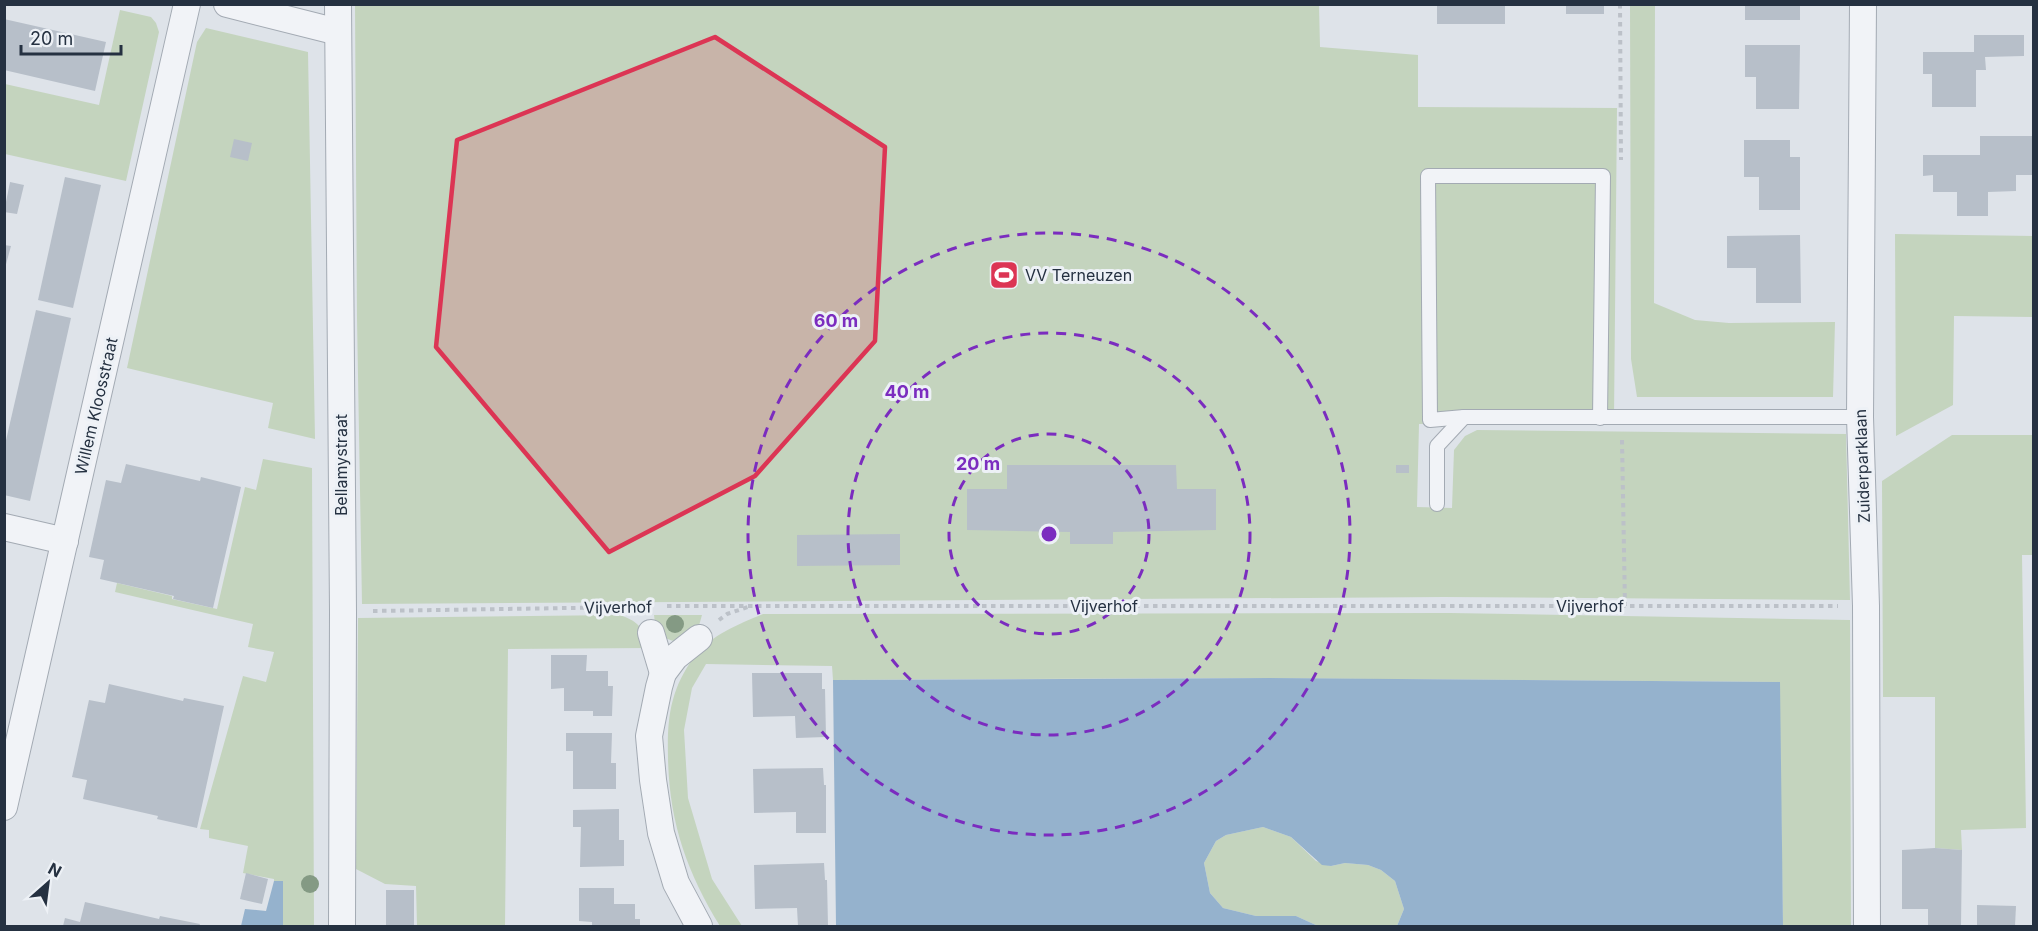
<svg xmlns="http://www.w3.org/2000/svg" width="2038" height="931" viewBox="0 0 2038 931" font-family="Inter,sans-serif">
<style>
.green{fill:#c4d4be}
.water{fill:#95b2cd}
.building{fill:#b7bfc9}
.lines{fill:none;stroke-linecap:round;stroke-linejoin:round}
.service-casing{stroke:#a3aab3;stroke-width:16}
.minor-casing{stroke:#a3aab3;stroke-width:28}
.path{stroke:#bcc1c8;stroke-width:4;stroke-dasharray:4.5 4.5;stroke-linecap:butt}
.service{stroke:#f1f3f7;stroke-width:14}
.minor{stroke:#f1f3f7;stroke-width:26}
.tree{fill:#849a84}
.marked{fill:#dc3554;fill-opacity:0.2;stroke:#dc3554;stroke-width:4.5;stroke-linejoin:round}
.ring{fill:none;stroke:#7b2cbf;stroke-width:3;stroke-dasharray:10 8}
.labels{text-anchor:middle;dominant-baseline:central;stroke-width:6;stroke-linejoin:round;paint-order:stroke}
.poi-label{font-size:16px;fill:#253141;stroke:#edf1f6;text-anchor:start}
.street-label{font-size:16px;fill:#253141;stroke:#edf1f6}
.centre{fill:#7b2cbf;stroke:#edf1f6;stroke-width:3}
.ring-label{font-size:18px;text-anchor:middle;font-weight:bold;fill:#7b2cbf;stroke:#edf1f6;stroke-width:6;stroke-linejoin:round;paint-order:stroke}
</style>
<rect width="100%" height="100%" fill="#dee3e9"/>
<g class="green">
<polygon points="355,5 1319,5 1320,47 1418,55 1418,107 1617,108 1614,418 1419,424 1417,507 1452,508 1454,450 1465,436 1477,430 1846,434 1850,600 1444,597 362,604 357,318"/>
<polygon points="1630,5 1655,5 1654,303 1695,320 1729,323 1835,322 1833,397 1637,397 1631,359"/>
<polygon points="120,10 151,17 156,23 159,32 126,181 5,154 5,84 99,105"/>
<polygon points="206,28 308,52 315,439 268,428 273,403 127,368 197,42"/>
<polygon points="1895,234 2034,236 2033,317 1954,316 1953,405 1896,436"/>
<polygon points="1952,435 2033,435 2033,555 2022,555 2026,828 1961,830 1962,850 1935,848 1935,697 1883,697 1882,481"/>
<polygon points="263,459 312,468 314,926 283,926 283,881 274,881 274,879 243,873 248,846 209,838 209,830 200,829 243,676 266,682 274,652 248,647 253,624 115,592 117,583 172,596 172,599 217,609 245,487 256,490"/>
<path d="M1450,613L1850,620L1851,926H1783L1779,682L1251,678L833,680L832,666L706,664L692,688L684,730L688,798L712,879L742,926H720C687,872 669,822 668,757C667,719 670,690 694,657C711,635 739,624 763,614Z"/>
<path d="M620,615C641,623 642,627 647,648L508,649L505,926H417L416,886L385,884L356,869L358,618Z"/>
<path d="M654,615H702L698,629L681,642C662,640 656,634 654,615Z"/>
<polygon points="1263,827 1291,837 1316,861 1331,866 1345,863 1368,865 1381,870 1395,881 1404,909 1397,926 1318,926 1296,916 1256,916 1223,908 1210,893 1204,863 1216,841 1226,835"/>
</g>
<g class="water">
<polygon points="1270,678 1780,682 1783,926 1397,926 1404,909 1395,881 1381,870 1368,865 1345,863 1331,866 1322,865 1291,837 1263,827 1226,835 1216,841 1204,863 1210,893 1223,908 1256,916 1296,916 1318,926 836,926 833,680"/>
<polygon points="274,881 283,881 283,926 241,926 245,909 266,911"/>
</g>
<g class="building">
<rect x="1437" y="4" width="68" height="20"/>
<rect x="1566" y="4" width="38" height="10"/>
<rect x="1745" y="4" width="55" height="16"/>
<polygon points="4,19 106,42 95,91 4,70"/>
<polygon points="1974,35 2024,35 2024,56 1985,57 1986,70 1976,70 1976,107 1932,107 1932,74 1923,74 1923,52 1974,52"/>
<polygon points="1745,45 1800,45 1799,109 1756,109 1756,77 1745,77"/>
<polygon points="1980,136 2034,136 2034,175 2016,175 2016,191 1988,192 1988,216 1957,216 1957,192 1933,192 1933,175 1923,176 1923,155 1980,155"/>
<polygon points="234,139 252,143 248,161 230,157"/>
<polygon points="1744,140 1790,140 1790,157 1800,157 1800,210 1759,210 1759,177 1744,177"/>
<polygon points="65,177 101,185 73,308 38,300"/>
<polygon points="10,182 24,185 17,214 4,212"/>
<polygon points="1800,235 1801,303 1756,303 1756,268 1727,268 1727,236"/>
<polygon points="4,245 11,246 5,268 4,268"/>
<polygon points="36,310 71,318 30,501 4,495 4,449"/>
<polygon points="126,464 200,481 201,477 241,487 213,608 173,599 174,596 100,579 104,560 89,557 106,480 121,483"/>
<polygon points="1007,465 1176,465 1177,489 1216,489 1216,530 1113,532 1113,544 1070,544 1070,532 967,530 967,489 1007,489"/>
<rect x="1396" y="465" width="13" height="8"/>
<polygon points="900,534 900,565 797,566 797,535"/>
<polygon points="551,655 587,655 586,671 608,671 608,686 613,686 612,716 593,716 593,711 564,711 564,688 551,689"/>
<polygon points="752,673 822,673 822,689 825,689 826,737 796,738 795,716 753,717"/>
<polygon points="109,684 183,701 184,698 224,706 197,828 157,819 158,816 83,799 87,780 72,777 89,700 105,703"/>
<polygon points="566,733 612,733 611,763 616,763 616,789 573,789 573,751 566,751"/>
<polygon points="823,768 824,785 826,785 826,833 796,833 796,812 754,813 753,769"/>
<polygon points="619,809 619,840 624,840 624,866 580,867 581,827 573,827 573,810"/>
<polygon points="1935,848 1962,850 1961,926 1928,926 1928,909 1902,909 1902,850"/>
<polygon points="824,863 825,880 827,880 828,926 798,926 797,908 755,909 754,865"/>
<polygon points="246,873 268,879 262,904 240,899"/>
<polygon points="579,888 614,888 614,904 635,904 635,919 640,919 640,926 592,926 592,922 579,921"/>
<rect x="386" y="890" width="28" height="36"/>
<polygon points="85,902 159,919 160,916 200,924 199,926 63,926 65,918 80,922"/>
<polygon points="1977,905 2016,906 2015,926 1977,926"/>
</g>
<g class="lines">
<g class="service-casing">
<g id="service">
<polyline points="1464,417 1430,420 1428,176 1603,176 1600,418"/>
<polyline points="1437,504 1437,446 1464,417 1860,417"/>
</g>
</g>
<g class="minor-casing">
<g id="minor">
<polyline points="227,4 338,32"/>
<polyline points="338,4 343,612 342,926"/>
<polyline points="1863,4 1860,417 1866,606 1867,926"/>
<polyline points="4,527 65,541"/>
<polyline points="651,633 663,673"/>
<polyline points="699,638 675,657 663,673 659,687 649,736 653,780 661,833 676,883 699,926"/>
<polyline points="4,807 187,4"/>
</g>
</g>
<g class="path">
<polyline points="1620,4 1621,160"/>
<polyline points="1622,440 1625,606"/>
<polyline points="667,606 1838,606"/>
<polyline points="373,611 635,607"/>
<polyline points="719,620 727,614 748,607"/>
</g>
<use href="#service" class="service"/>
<use href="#minor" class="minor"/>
</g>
<g class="tree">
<circle cx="675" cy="624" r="9"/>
<circle cx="310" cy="884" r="9"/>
</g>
<path class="marked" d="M715,37L885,147L875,341L755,476L609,552L436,347L457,140Z"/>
<g class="ring">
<circle cx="1049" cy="534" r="100"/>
<circle cx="1049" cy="534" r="201"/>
<circle cx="1049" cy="534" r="301"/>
</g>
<defs>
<g id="stadium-square" transform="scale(1.5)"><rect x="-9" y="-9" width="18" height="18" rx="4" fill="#dc3554" stroke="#edf1f6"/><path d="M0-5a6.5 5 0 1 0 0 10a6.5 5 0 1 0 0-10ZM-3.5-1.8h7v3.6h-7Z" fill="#fff"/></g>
</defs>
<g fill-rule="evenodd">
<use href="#stadium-square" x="1004" y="275"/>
</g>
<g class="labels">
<g class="poi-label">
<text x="1025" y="275">VV Terneuzen</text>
</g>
<g class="street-label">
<text transform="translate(96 406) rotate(-77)">Willem Kloosstraat</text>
<text transform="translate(341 465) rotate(-90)">Bellamystraat</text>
<text transform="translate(1862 466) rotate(-92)">Zuiderparklaan</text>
<text x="1104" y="606">Vijverhof</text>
<text x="1590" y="606">Vijverhof</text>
<text transform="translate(618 607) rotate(-1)">Vijverhof</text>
</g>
</g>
<circle cx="1049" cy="534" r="9" class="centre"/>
<g class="ring-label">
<text x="836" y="327">60 m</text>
<text x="907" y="398">40 m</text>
<text x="978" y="470">20 m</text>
</g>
<rect width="2038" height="931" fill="none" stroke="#253141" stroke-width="12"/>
<g transform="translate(48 883) rotate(28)" stroke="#edf1f6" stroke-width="4.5" paint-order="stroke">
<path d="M0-4.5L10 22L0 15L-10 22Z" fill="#253141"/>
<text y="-9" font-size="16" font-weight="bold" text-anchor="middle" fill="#253141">N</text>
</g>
<path d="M21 45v9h100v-9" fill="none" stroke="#253141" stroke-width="3"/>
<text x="30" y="45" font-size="18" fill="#253141" stroke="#edf1f6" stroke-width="4.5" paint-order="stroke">20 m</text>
</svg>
